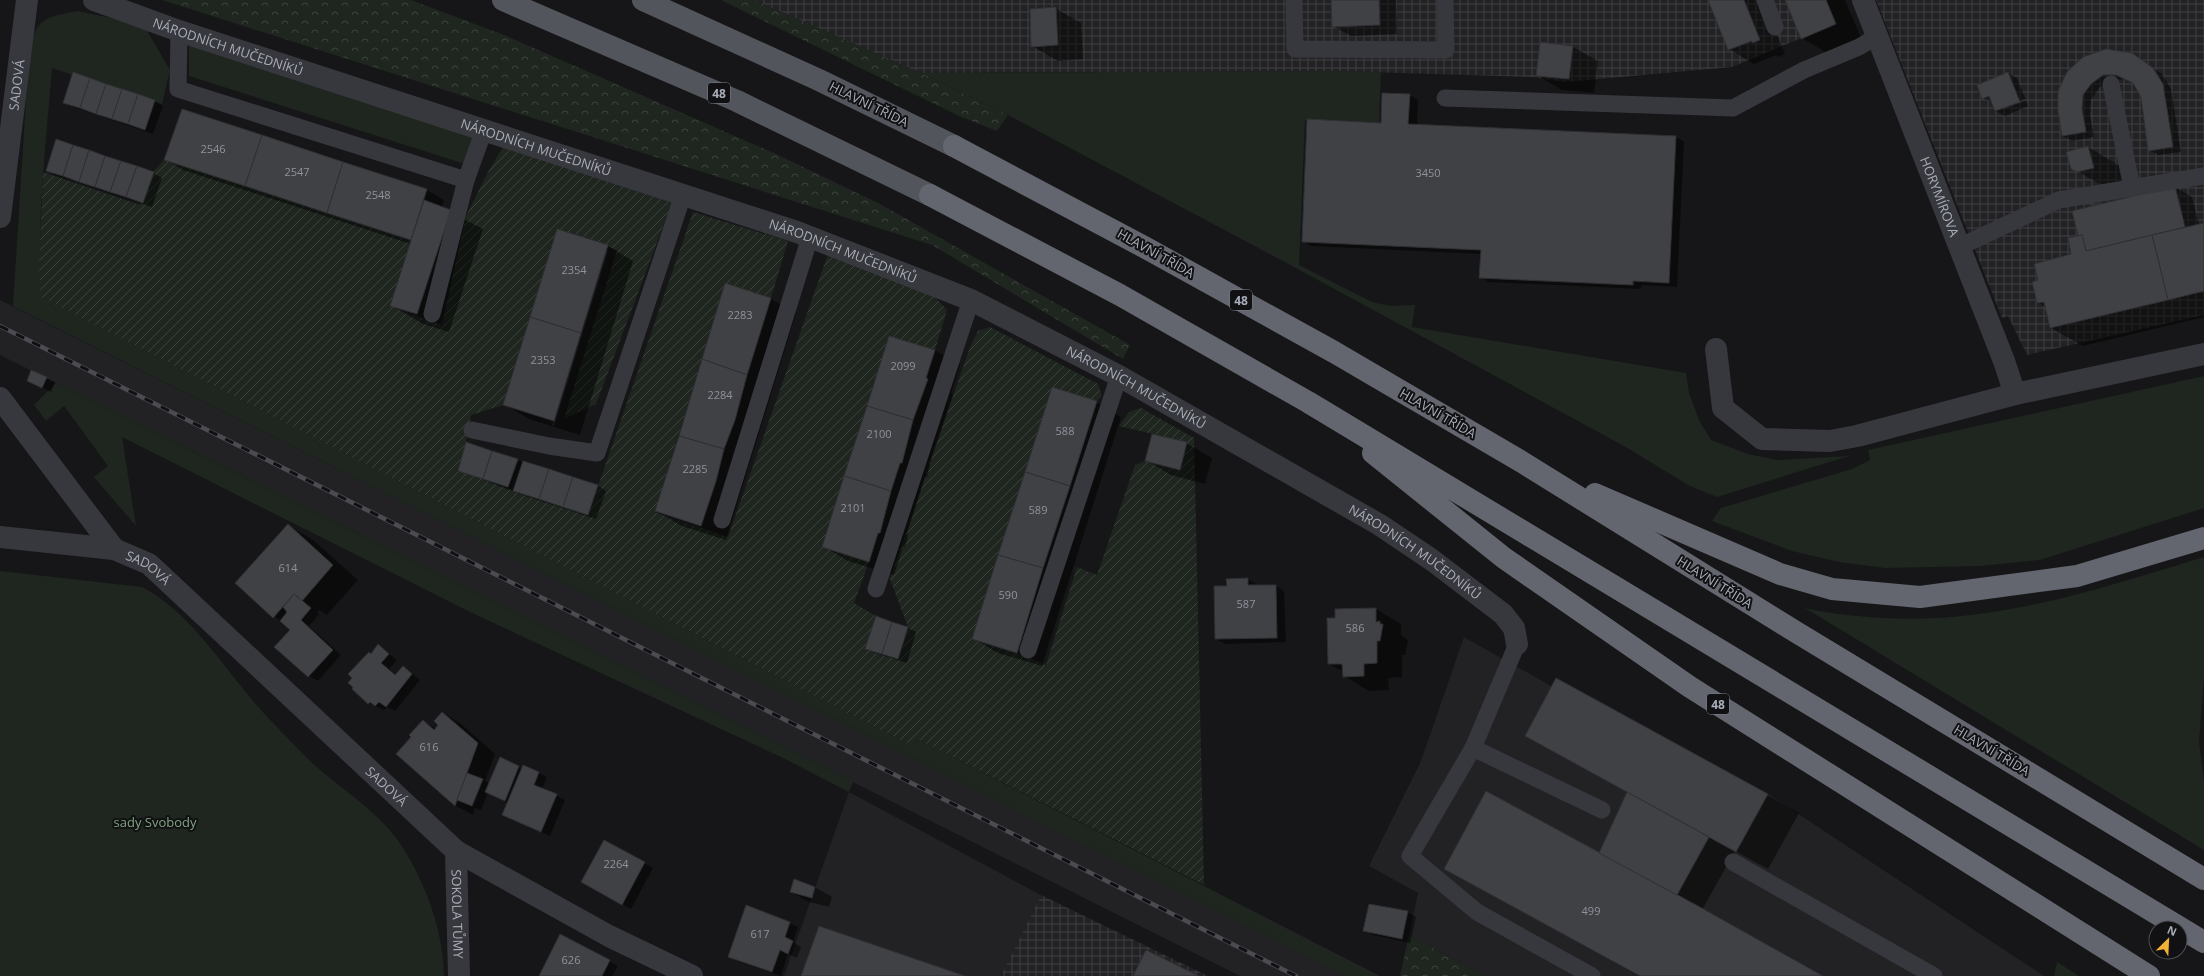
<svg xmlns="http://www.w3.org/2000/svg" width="2204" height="976" viewBox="0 0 2204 976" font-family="'Open Sans',sans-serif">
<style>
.built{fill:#222225}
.industrial{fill:url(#industrial-grid)}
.green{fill:#1e261f}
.forest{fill:url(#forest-crowns)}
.garden{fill:url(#garden-furrows)}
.shadow{fill:#0007;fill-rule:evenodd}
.building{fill:#404145;stroke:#303034}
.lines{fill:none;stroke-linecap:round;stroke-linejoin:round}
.lane{stroke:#37383d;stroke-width:17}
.street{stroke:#37383d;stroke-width:22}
.primary{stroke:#53555c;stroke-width:22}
.highway{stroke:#63666e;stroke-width:22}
.rail-casing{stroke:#4a4c52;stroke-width:4.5}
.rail{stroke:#111113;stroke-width:3;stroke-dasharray:9;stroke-linecap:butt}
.labels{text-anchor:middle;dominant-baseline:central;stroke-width:4;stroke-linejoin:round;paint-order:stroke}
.number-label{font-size:11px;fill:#8e929b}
.shield{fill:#111113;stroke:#7b7e86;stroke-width:1}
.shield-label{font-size:12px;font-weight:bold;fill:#a8adb8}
.street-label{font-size:13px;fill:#a8adb8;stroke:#111113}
.park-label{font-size:13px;fill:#7fa381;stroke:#111113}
</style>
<defs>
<pattern id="industrial-grid" width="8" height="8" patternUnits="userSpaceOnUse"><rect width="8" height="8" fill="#222225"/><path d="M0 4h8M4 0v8" fill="none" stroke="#3f3f43"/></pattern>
<pattern id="forest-crowns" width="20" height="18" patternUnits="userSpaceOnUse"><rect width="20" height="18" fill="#1e261f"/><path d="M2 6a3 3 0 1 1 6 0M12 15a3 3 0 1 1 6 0" fill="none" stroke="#3c433d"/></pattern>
<pattern id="garden-furrows" width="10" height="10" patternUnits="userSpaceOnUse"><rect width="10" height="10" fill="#1e261f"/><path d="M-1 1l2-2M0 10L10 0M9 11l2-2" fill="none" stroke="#3c433d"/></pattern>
</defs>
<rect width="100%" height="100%" fill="#161618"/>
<g class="built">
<polygon points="0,300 566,583 1349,976 1240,976 0,355"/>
<polygon points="1464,637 1551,686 1556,678 1768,794 2044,976 1484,976 1409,935 1418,893 1369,866 1421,761"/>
<polygon points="849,792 1041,895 1001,976 784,976"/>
</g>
<g class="industrial">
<polygon points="754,0 1822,0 1833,25 1732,67 1566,82 1532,77 1334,71 921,73"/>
<polygon points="1876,0 2204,0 2204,315 2027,355 2008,316 2002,318"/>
<polygon points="1041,895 1208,976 1001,976"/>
</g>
<g class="green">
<path d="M77,11L116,19L146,29L170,70L162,104L52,68C46,144 36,221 42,297L910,745L919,740L1380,976H1348L13,306L29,52C37,17 44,18 77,11Z"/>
<polygon points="189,43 474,137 465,164 189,76"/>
<polygon points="1334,71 1381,72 1379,123 1305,120 1299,265 1372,302 1390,306 1415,305 1412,327 1686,373 1689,393 1699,420 1711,440 1748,454 1777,460 1849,456 1717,497 1690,486 1624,446 1281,260 1008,115 921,73"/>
<polygon points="2204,376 2204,508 2040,560 1980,566 1885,568 1839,562 1792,551 1712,521 1721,508 1852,469 1870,460 1868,450"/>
<polygon points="56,383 853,782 849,792 781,757 470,612 122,437 136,526 94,477 108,466 64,406 46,421 34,405"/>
<path d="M2204,557V678L2199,742L2204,782V850L1805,608C1826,613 1847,615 1868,617C1987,627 2092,591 2204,557Z"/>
<path d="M0,571L142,587C186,610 217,657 249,696C265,716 284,734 302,753C334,786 379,809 403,848C427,887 443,930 444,976H0Z"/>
<polygon points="2057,962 2079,976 2054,976"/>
</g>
<g class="forest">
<polygon points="162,0 411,0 504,35 774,153 880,204 1130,345 1123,359 932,245"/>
<polygon points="721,0 754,0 921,73 1008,115 997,131 959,116"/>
<polygon points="1409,935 1484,976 1400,976"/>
</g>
<polygon class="garden" points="503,147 672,203 596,404 564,419 617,250 557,229 503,405 471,415 466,442 458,471 588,515 693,212 788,241 771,298 725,283 655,512 728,537 828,254 928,290 947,310 935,350 889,336 822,546 869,562 854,603 876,616 866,649 899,659 908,627 890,579 970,347 978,331 990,327 1098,384 1102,396 1097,401 1052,387 972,639 1017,653 1046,665 1077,567 1097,575 1135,465 1145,461 1179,470 1187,442 1119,426 1129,412 1141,408 1194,438 1204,885 919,740 910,745 41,297 39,267 43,172 140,205 151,174 164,160 411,240 390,306 442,325 466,216 488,172"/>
<g class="shadow">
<polygon points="1333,0 1396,0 1397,34 1351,36 1333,26"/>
<polygon points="1709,0 1763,0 1785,54 1778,57 1776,55 1754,64 1729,49"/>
<polygon points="1786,0 1845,0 1861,38 1827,53 1802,38"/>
<polygon points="1055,8 1081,23 1083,59 1058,61 1032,46"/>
<polygon points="1573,47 1598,61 1594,93 1562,90 1537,75"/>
<polygon points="2132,54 2162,74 2171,89 2181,152 2158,155 2149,150 2142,96 2135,84 2126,79 2112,80 2099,88 2091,100 2090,115 2094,137 2072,141 2063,136 2059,111 2059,92"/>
<path d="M2008,73L2017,78L2028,106L2005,116L1996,111L1993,102L1983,98ZM2025,99L2026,101L2000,110V108Z"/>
<polygon points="1410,95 1418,100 1417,125 1676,137 1684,142 1677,287 1642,285 1641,289 1489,282 1480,277 1481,254 1311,246 1303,241 1382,124"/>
<polygon points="154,101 163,106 153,134 73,107 64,102"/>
<polygon points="182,110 427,190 444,200 442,208 483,229 449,332 423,324 391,305 411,244 183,170 166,160"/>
<polygon points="2088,147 2120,166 2126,186 2110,190 2072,168"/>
<polygon points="47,170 153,173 162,178 152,207 55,175"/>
<polygon points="2175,187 2192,197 2199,225 2204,224 2204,317 2083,346 2051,328 2046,308 2038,302 2040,281 2073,255 2079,236"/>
<path d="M558,231L608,246L633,261L580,435L529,419L504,404ZM606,251H608L554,426L552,425Z"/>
<polygon points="726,284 771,299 796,313 726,540 682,526 656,511"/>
<polygon points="935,350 960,365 951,393 953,394 929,464 930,465 927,477 925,477 907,534 908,535 905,547 903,547 894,575 848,561 823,546"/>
<polygon points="46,378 55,382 51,392 37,385"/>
<polygon points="1096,402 1121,417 1042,666 998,653 973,638"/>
<polygon points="1186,443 1212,458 1205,484 1171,475 1146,460"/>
<polygon points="517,460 598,486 606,491 596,519 522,495 459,470"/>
<polygon points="288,525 313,540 358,580 327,615 319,610 317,612 319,614 309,626 341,655 318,681 309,676 276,647 291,630 236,583"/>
<polygon points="1248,579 1256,584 1257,586 1276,586 1284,591 1286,642 1225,644 1216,639 1228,587"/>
<polygon points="1376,609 1401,624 1401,635 1408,640 1405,655 1402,655 1402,677 1388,678 1389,690 1369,691 1344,676 1344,672 1329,664 1336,619"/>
<polygon points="876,617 908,628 916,632 907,663 875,653 867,648"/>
<polygon points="378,646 397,660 389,669 396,675 403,667 420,680 395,711 387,707 384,710 369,703 371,655"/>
<polygon points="443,713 460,723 495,754 485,781 489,783 500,759 522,769 523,766 547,777 542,789 565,800 550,836 503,815 508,803 488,793 481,810 475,808 473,815 456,806 398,754 423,721 436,729 439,725"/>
<polygon points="1526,736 1767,795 1799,813 1768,869 1735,851 1702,910 1821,976 1639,976 1477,887 1614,862 1628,793"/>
<polygon points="604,841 653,868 631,909 582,882"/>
<polygon points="815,887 832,897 829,907 809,902 791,892"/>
<polygon points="747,906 798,927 793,942 801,947 797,958 788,954 781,976 737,961 729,956"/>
<polygon points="1407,912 1416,917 1410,943 1373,935 1365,931"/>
<polygon points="609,961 618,966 612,976 540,976"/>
</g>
<g class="building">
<polygon points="1331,0 1379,0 1380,25 1332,27"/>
<polygon points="1708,0 1744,0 1760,40 1752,43 1752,41 1728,50"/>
<polygon points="1785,0 1826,0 1836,24 1801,39"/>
<polygon points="1056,7 1058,45 1031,47 1030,9"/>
<polygon points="1540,42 1573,46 1569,79 1536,76"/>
<polygon points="2106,49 2132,53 2153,68 2163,84 2173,147 2148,151 2141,97 2133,83 2116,75 2103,75 2091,84 2083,95 2082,109 2086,132 2062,136 2058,111 2058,91 2067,72 2083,57"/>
<polygon points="73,72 90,78 80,108 63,103"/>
<polygon points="2008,72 2020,102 1995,111 1989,96 1982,99 1977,85"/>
<polygon points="90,78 106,84 96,114 80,108"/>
<polygon points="106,84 122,89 112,119 96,114"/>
<polygon points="122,89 138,94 128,124 112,119"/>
<polygon points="1382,93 1410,94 1408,124 1676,136 1669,283 1633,281 1633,285 1479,278 1481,250 1302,242 1307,119 1381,123"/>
<polygon points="138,94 155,100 145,130 128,124"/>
<polygon points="182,109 262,135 245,186 164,160"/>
<polygon points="262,135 343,162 327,213 245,186"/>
<polygon points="56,139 73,145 63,176 46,171"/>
<polygon points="73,145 89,150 79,182 63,176"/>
<polygon points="2088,146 2094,168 2077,172 2071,169 2066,152"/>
<polygon points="89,150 105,156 95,187 79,182"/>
<polygon points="105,156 121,161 110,192 95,187"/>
<polygon points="121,161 137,166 126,197 110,192"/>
<polygon points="343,162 427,189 411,240 327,213"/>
<polygon points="137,166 154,172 143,203 126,197"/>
<polygon points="2175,186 2185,227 2086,251 2082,235 2078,236 2072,211"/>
<polygon points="424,200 451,210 417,314 390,306"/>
<polygon points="2204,223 2204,291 2168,300 2152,235"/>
<polygon points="557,229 608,245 581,333 530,317"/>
<polygon points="2082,235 2086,251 2152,235 2168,300 2050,328 2044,302 2037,303 2032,282 2038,280 2034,264 2071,254 2068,238"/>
<polygon points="725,283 771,298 747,375 702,359"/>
<polygon points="530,317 581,333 554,421 503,405"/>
<polygon points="889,336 935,350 926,378 928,379 913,420 867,406"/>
<polygon points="702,359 747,375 735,420 724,449 679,436"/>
<polygon points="31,370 47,377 42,388 27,381"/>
<polygon points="1052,387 1097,401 1070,486 1025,472"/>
<polygon points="867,406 913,420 902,463 900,463 891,491 844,476"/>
<polygon points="1152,434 1187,442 1180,470 1145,461"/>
<polygon points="679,436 724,449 716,481 701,526 655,511"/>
<polygon points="466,442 492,451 483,479 458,471"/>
<polygon points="492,451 518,459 508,487 483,479"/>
<polygon points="523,461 549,469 539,499 513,491"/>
<polygon points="549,469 573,477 563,507 539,499"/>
<polygon points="1025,472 1070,486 1043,568 998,555"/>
<polygon points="844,476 891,491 880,533 878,533 869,562 822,547"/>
<polygon points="573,477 598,485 588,515 563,507"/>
<polygon points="288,524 333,565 302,601 294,594 273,618 235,583"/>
<polygon points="998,555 1043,568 1017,653 972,639"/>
<polygon points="1248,578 1248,585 1276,585 1277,638 1215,639 1214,586 1227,586 1226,579"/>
<polygon points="294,594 311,608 301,620 333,650 308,677 274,647 290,630 280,621 287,612 283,607"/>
<polygon points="1376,608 1376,622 1380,621 1380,624 1383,624 1380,641 1377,641 1377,663 1364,664 1364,676 1343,677 1342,664 1328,664 1327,618 1335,618 1335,609"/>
<polygon points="876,616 892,622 882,654 865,649"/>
<polygon points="892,622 908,627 898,659 882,654"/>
<polygon points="378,644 389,654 381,663 395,675 403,666 412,674 386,707 379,702 375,706 370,702 368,704 352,689 353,687 348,683 352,678 348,674 369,652 371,654"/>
<polygon points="1556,678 1768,794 1736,852 1525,736"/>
<polygon points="442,712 478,743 455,806 396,754 411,737 409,735 423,720 434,730 438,725 434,721"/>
<polygon points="500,757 519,766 505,801 485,792"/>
<polygon points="523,765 539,772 534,785 557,794 541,832 502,815"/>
<polygon points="467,773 483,779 472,806 457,800"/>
<polygon points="1486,791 1698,906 1823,976 1640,976 1444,869"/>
<polygon points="1627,792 1709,837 1677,895 1599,853"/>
<polygon points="604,840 645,862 622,905 581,882"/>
<polygon points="794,879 815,887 812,898 790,892"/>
<polygon points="1369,904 1408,911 1402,939 1363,931"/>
<polygon points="746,905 790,922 785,937 793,941 788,954 780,950 772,972 728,957"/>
<polygon points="819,926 965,976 801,976"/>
<polygon points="560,934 610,960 602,976 539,976"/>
<polygon points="1146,950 1199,976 1133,976"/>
</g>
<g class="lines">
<g class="lane">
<polyline points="1294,0 1295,49 1446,50 1445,0"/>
<polyline points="1765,0 1775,27"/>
<polyline points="179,31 178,89 466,180 484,130"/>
<polyline points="2111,84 2132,188"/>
<polyline points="1445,98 1733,108 1804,70 1859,47 1878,36"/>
<polyline points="1959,247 2059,200 2204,176"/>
<polyline points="432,314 466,180"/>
<polyline points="472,430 549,446 597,453 683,195"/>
<polyline points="722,520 810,237"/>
<polyline points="876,589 971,300"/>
<polyline points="1517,644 1473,748 1410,856 1477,912 1592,976"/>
<polyline points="1028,650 1119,376"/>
<polyline points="1473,748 1602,810"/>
<polyline points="1733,862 1934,976"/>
</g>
<g class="street">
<path id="s1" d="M94,0L179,31L797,232L971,300L1119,376L1380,525L1432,560L1503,614L1514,628L1517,644"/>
<path id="s2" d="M1863,0L2004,361L2015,394"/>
<path id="s3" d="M0,217L27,0"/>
<polyline points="1716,349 1723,408 1762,439 1830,441 1857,436 2015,394 2204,354"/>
<polyline points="0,398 114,549"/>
<path id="s4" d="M0,537L114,549L149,564L456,851L609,936L692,976"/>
<path id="s5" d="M456,851L459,976"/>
</g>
<g class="primary">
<polyline points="503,0 737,101 930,195"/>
<polyline points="643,0 819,80 954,146"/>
</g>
<g class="highway">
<polyline points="954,146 1146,248 1334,352 1522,462 1796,632 2204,879"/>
<polyline points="930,195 1120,295 1308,402 2204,942"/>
<polyline points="1373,453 1504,558 1690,687 2149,976"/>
<polyline points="1595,494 1780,574 1832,589 1920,597 2077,576 2204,538"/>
</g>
<g class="rail-casing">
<polyline id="rail" points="0,326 1296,976"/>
</g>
<use href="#rail" class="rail"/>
</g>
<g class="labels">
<g class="number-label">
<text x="213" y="148">2546</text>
<text x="297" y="171">2547</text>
<text x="1428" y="172">3450</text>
<text x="378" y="194">2548</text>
<text x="574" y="269">2354</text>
<text x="740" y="314">2283</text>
<text x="543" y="359">2353</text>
<text x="903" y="365">2099</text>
<text x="720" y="394">2284</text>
<text x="1065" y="430">588</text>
<text x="879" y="433">2100</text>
<text x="695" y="468">2285</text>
<text x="853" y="507">2101</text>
<text x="1038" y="509">589</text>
<text x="288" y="567">614</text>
<text x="1008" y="594">590</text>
<text x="1246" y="603">587</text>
<text x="1355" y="627">586</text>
<text x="429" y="746">616</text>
<text x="616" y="863">2264</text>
<text x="1591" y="910">499</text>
<text x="760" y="933">617</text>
<text x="571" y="959">626</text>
</g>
<g class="shield">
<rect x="708" y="83" width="22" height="20" rx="3"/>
<rect x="1230" y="290" width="22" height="20" rx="3"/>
<rect x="1707" y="694" width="22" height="20" rx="3"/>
</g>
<g class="shield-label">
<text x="719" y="93">48</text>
<text x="1241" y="300">48</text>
<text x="1718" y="704">48</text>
</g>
<g class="street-label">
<text stroke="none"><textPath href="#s1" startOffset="142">NÁRODNÍCH MUČEDNÍKŮ</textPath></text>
<text stroke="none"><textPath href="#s3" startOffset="133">SADOVÁ</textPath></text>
<text transform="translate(869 104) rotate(26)">HLAVNÍ TŘÍDA</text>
<text stroke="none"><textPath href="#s1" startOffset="466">NÁRODNÍCH MUČEDNÍKŮ</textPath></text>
<text stroke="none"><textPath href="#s2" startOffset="211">HORYMÍROVA</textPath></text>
<text stroke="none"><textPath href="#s1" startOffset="790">NÁRODNÍCH MUČEDNÍKŮ</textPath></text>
<text transform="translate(1156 253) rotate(29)">HLAVNÍ TŘÍDA</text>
<text stroke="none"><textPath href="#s1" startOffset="1114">NÁRODNÍCH MUČEDNÍKŮ</textPath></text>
<text transform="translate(1438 413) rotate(30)">HLAVNÍ TŘÍDA</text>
<text stroke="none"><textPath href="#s1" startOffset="1438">NÁRODNÍCH MUČEDNÍKŮ</textPath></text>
<text stroke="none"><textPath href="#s4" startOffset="154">SADOVÁ</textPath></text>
<text transform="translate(1715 582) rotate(32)">HLAVNÍ TŘÍDA</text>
<text transform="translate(1992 750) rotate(31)">HLAVNÍ TŘÍDA</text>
<text stroke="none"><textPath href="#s4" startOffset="478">SADOVÁ</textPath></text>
<text stroke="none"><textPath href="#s5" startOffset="63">SOKOLA TŮMY</textPath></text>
</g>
<g class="park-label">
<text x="155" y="822">sady Svobody</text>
</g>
</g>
<g transform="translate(2168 940) rotate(24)"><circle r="19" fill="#111113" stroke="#4d4f55"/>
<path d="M0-3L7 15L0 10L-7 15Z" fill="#f2b134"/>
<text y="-6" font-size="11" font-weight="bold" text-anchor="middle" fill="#a8adb8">N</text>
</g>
</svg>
